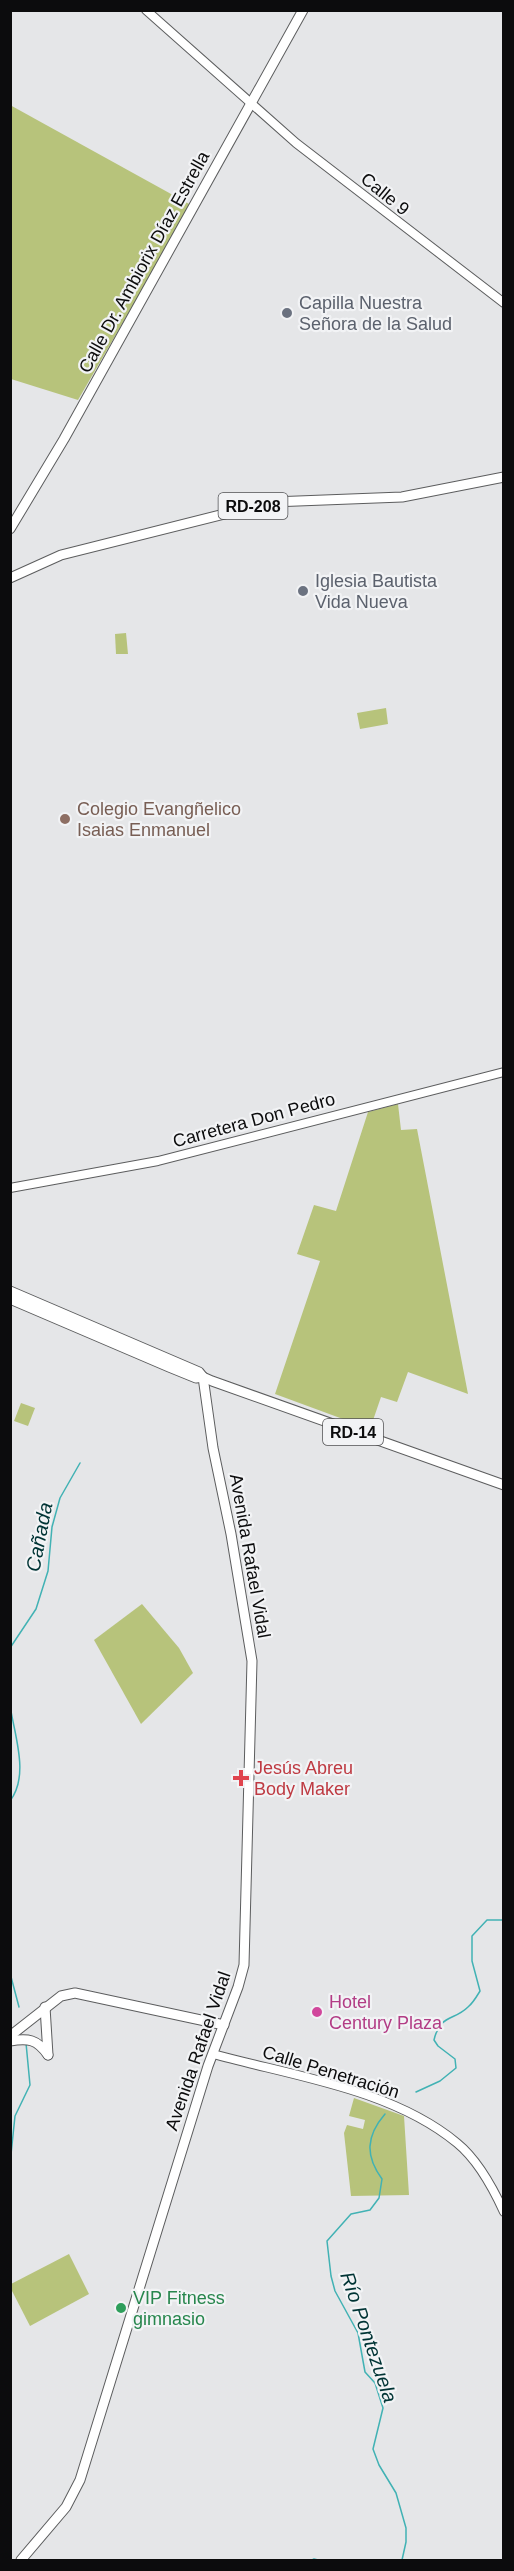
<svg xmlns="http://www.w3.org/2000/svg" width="514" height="2571" viewBox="0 0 514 2571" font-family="Helvetica,sans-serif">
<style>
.green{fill:#b7c37b}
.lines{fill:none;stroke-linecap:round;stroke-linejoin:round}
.stream{stroke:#41b2b4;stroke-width:1.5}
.tertiary-casing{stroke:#5c5d5e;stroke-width:10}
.secondary-casing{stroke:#5c5d5e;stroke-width:11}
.primary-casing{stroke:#5c5d5e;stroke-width:11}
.tertiary{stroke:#fff;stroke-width:8}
.secondary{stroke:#fff;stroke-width:9}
.primary{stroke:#fff;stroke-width:9}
.worship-dot{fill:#6b7280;stroke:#f2f3f5;stroke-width:2}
.education-dot{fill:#8d6e63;stroke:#f2f3f5;stroke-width:2}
.health-dot{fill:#e0444e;stroke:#f2f3f5;stroke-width:2}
.hotel-dot{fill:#d1479c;stroke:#f2f3f5;stroke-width:2}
.leisure-dot{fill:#2e9e5b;stroke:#f2f3f5;stroke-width:2}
.labels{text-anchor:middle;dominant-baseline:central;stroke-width:4.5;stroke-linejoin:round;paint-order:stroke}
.shield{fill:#f2f3f5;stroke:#515153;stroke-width:1.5}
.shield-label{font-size:16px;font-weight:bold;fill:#0c0c0d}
.street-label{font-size:18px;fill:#0c0c0d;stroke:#f2f3f5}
.worship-label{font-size:18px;fill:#5b616d;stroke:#f2f3f5;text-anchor:start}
.education-label{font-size:18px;fill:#785e54;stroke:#f2f3f5;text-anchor:start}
.health-label{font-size:18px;fill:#be3a42;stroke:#f2f3f5;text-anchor:start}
.hotel-label{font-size:18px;fill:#b23c85;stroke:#f2f3f5;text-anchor:start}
.leisure-label{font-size:18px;fill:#27864d;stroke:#f2f3f5;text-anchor:start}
.water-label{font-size:20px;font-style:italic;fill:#003435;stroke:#f2f3f5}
</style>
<rect width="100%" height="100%" fill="#e5e6e8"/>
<g class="green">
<polygon points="10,105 191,205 78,400 11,379"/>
<polygon points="126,633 128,654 116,654 115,634"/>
<polygon points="386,708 388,724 360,729 357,713"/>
<polygon points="398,1104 401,1130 417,1129 468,1394 408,1372 397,1402 381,1397 370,1429 275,1394 320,1261 297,1254 314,1205 336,1211 368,1112"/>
<polygon points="21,1403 35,1408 28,1426 14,1421"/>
<polygon points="142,1604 179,1648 193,1673 141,1724 94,1640"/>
<polygon points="354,2098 404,2116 409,2195 351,2196 344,2133 347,2125 363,2129 365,2120 349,2116"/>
<polygon points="69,2254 89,2294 30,2326 11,2289 11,2284"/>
</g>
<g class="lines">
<g class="stream">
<polyline points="10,1648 36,1609 48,1571 52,1527 60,1498 80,1463"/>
<path d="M10,1705C14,1734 30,1775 10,1801"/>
<polyline points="10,1973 19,2007"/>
<path d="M416,2092L440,2081L456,2068L455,2059L438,2046L434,2040C440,2014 454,2021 468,2007C473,2003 477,1996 480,1991L472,1961V1936L487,1920H504"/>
<path d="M385,2114C366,2136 365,2156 382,2179L379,2198L370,2210L351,2214L327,2241L331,2276L335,2291L358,2333L365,2372L375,2383L383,2408L373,2449L379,2465L396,2493L406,2528V2542L402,2560"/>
<polyline points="10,2164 15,2116 30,2085 26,2043"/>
<polyline points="312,2560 314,2559 318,2560"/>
</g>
<g class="tertiary-casing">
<g id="tertiary">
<polyline points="146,10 296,143 504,303"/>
<polyline points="10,1188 158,1161 504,1072"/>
<path d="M213,2054C293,2076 392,2089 457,2143C478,2160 493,2188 504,2212"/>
</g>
</g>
<g class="secondary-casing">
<g id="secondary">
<polyline points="10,529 64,439 303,10"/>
<polyline points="45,2007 48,2055"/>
<polyline points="10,2036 61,1996 75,1993 224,2025"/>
<path d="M10,2041C28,2038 37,2039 48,2055"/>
<polyline points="21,2560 66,2507 80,2480 208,2066 238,1987 244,1965 252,1661 231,1534 213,1448 203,1377"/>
</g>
</g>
<g class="primary-casing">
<g id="primary">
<polyline points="10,578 61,555 272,502 402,497 504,477"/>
<polyline points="10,1291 199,1372 203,1377 212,1381 504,1485"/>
<polyline points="10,1299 169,1367 196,1378 203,1377"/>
</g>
</g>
<use href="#tertiary" class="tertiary"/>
<use href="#secondary" class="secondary"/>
<use href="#primary" class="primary"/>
</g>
<g class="worship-dot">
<circle cx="287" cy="313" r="6"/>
<circle cx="303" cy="591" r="6"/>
</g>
<circle class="education-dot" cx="65" cy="819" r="6"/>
<path class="health-dot" d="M238 1769h6v6h6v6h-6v6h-6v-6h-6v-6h6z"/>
<circle class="hotel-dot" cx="317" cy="2012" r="6"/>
<circle class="leisure-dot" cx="121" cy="2308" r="6"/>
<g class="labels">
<g class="shield">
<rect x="218.5" y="493" width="69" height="26" rx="4.5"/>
<rect x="323" y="1419" width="60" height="26" rx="4.5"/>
</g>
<g class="shield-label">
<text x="253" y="506">RD-208</text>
<text x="353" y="1432">RD-14</text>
</g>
<g class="street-label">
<text transform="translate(385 194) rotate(39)">Calle 9</text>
<text transform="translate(144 262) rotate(-61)">Calle Dr. Ambiorix Díaz Estrella</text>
<text transform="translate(254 1120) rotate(-15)">Carretera Don Pedro</text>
<text transform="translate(250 1556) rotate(80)">Avenida Rafael Vidal</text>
<text transform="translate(198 2051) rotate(-71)">Avenida Rafael Vidal</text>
<text transform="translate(331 2072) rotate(17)">Calle Penetración</text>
</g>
<g class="worship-label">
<text x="299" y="303">Capilla Nuestra<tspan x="299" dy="21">Señora de la Salud</tspan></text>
<text x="315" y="581">Iglesia Bautista<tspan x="315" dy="21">Vida Nueva</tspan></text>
</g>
<g class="education-label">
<text x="77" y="809">Colegio Evangñelico<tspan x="77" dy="21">Isaias Enmanuel</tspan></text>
</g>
<g class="health-label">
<text x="254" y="1768">Jesús Abreu<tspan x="254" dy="21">Body Maker</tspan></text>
</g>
<g class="hotel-label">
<text x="329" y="2002">Hotel<tspan x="329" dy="21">Century Plaza</tspan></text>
</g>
<g class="leisure-label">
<text x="133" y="2298">VIP Fitness<tspan x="133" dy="21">gimnasio</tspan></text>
</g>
<g class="water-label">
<text transform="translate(39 1537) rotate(-79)">Cañada</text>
<text transform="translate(369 2337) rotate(71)">Río Pontezuela</text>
</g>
</g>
<rect width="514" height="2571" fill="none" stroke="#0c0c0d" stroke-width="24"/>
</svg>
